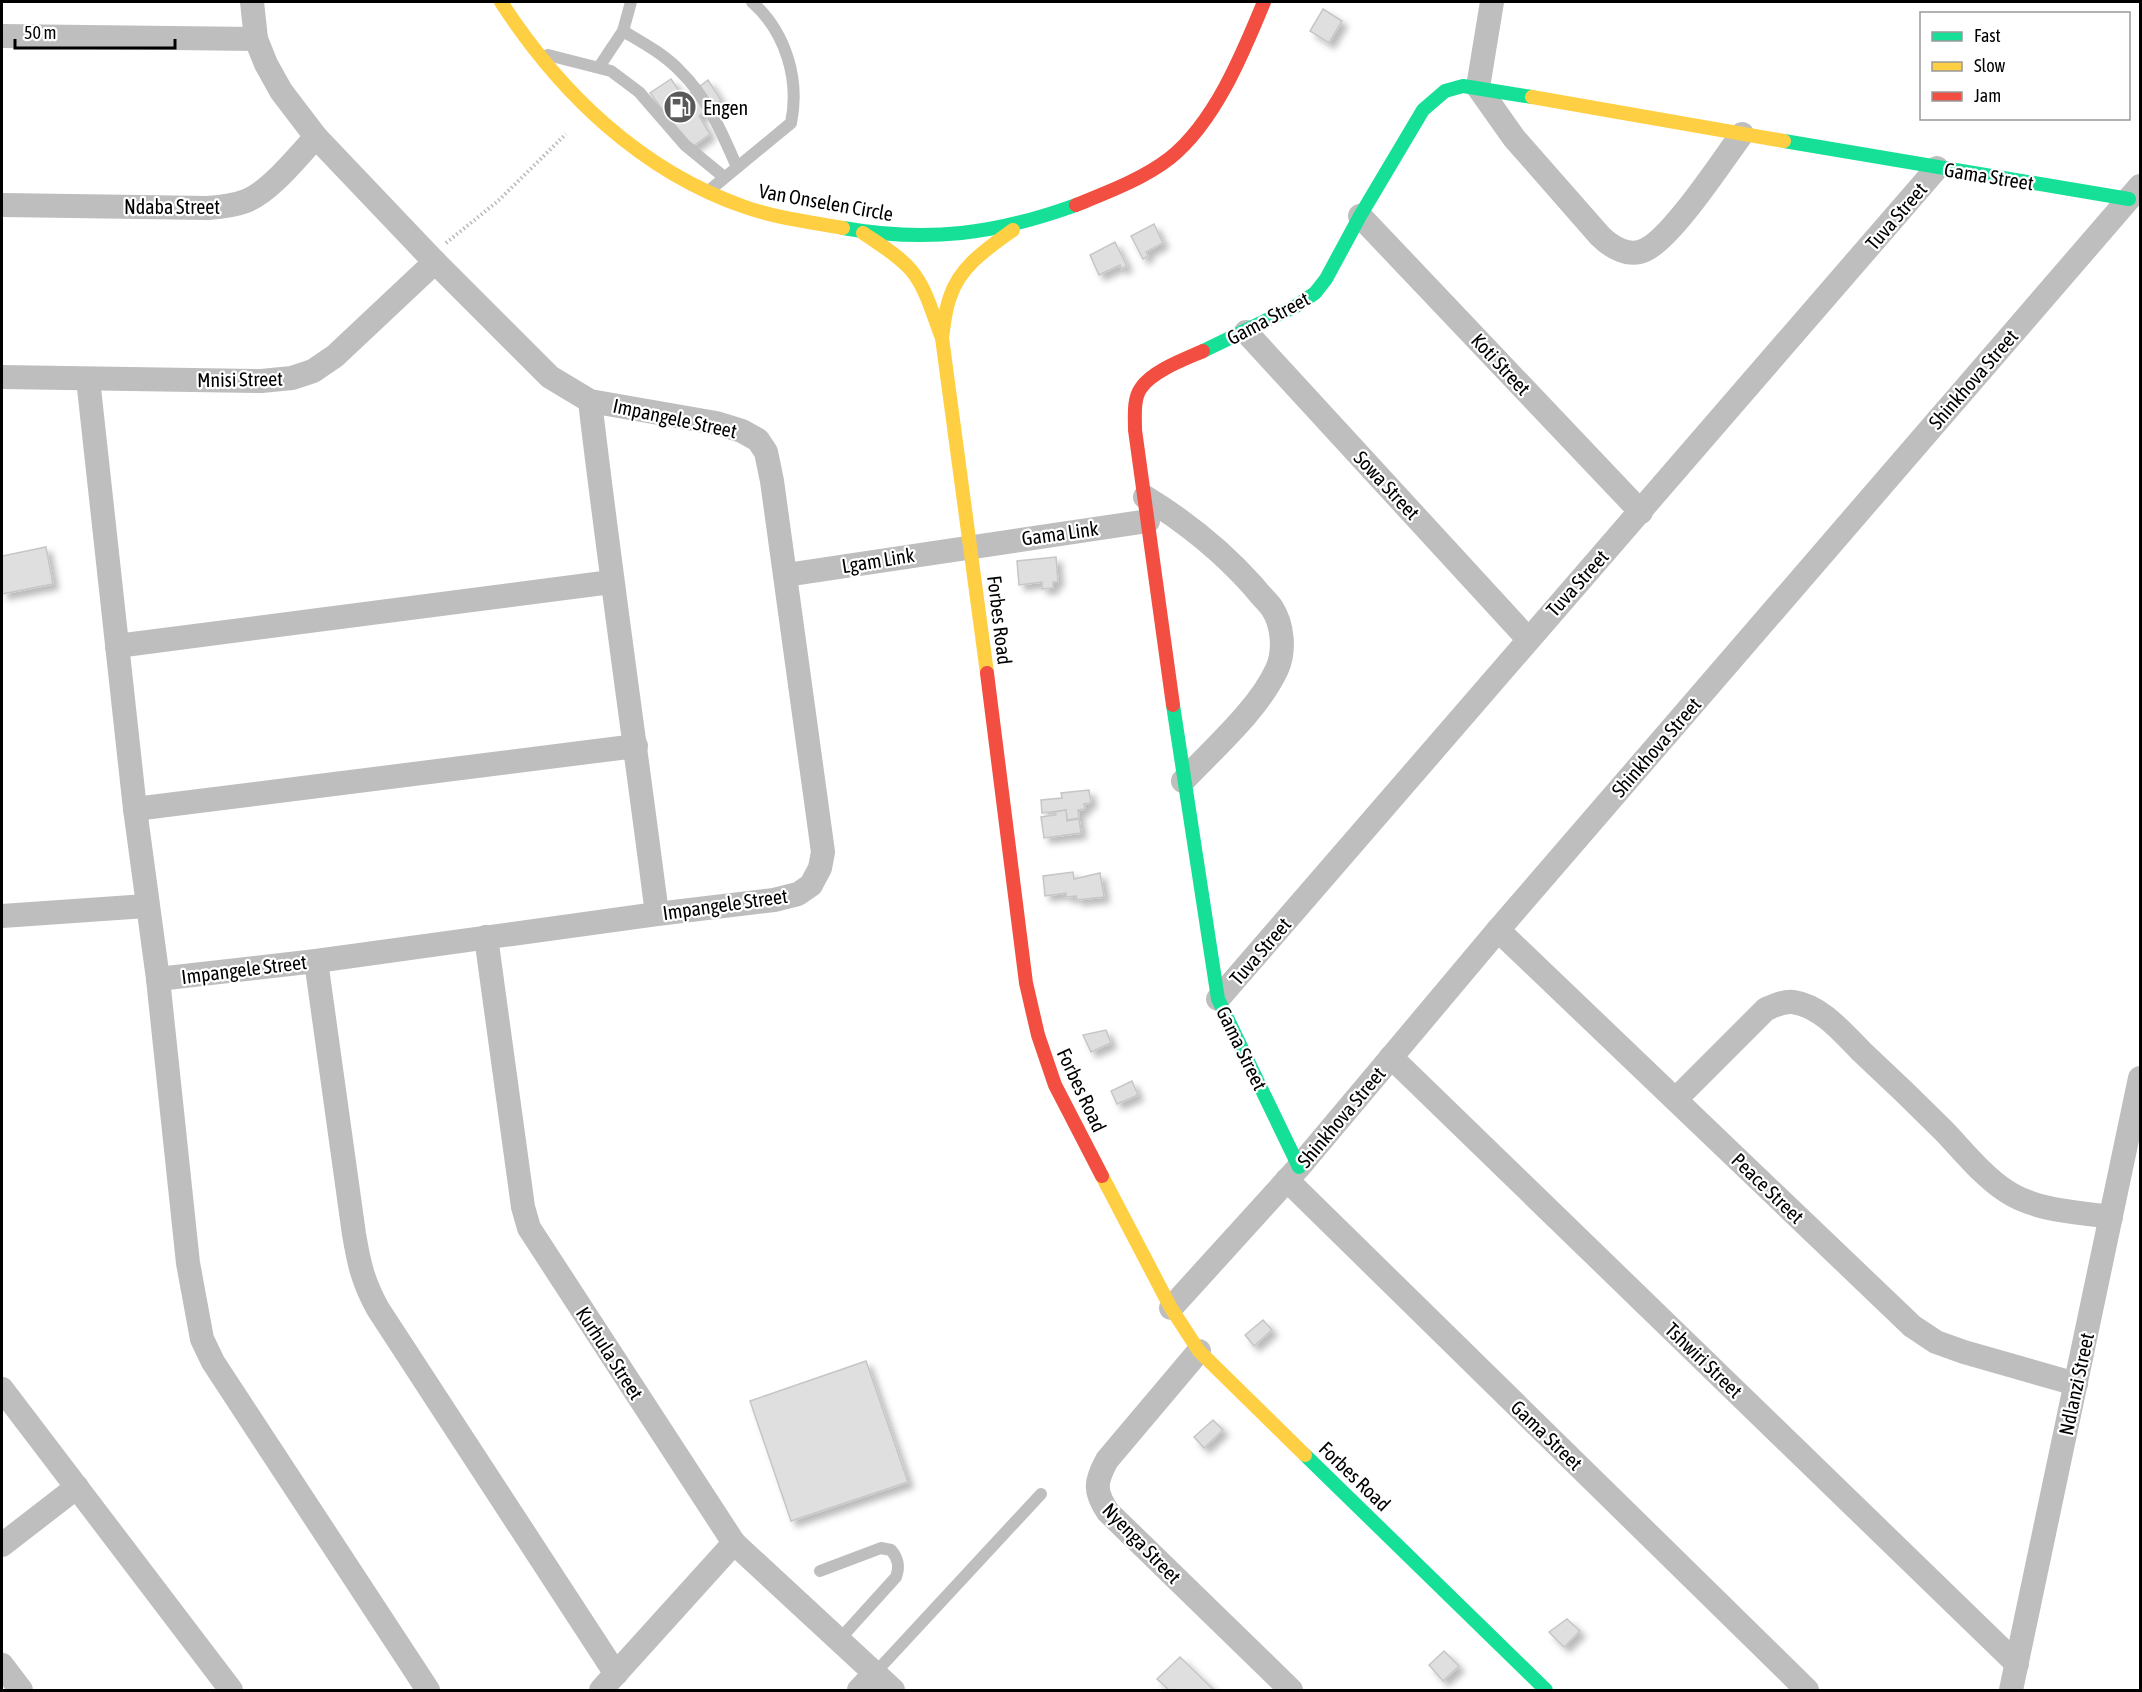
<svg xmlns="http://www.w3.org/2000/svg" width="2142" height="1692" viewBox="0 0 2142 1692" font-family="'Asap Condensed',sans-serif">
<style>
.building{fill:#dfdfdf;stroke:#c6c6c6;stroke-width:1.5;filter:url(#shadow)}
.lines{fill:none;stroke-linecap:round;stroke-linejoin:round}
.path{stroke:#b9b9b9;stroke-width:4;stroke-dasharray:1.5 3;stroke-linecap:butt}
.lane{stroke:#bebebe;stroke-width:12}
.street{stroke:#bebebe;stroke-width:24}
.fast{stroke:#16e098;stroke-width:14}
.slow{stroke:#ffcf43;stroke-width:14}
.jam{stroke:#f24e42;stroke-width:14}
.labels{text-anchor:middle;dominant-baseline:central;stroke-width:4.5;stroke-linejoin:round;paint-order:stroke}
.poi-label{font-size:20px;fill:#000;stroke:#fff;text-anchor:start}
.street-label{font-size:20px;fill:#000;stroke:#fff}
</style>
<defs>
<filter id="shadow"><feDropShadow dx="5.5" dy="5.5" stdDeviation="3" flood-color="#0004"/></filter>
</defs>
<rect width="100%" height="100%" fill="#fff"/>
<g class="building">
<polygon points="1323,9 1342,21 1329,43 1310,31"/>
<polygon points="671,79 684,98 708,80 721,100 699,116 710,134 691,148 650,93"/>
<polygon points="1154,224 1163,243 1146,252 1148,256 1143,259 1131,236"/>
<polygon points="1115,242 1127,266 1121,269 1120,265 1099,275 1090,255"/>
<polygon points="46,547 53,584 2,594 2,556"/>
<polygon points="1056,557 1058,582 1053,582 1053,588 1042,589 1042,582 1019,585 1017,561"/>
<polygon points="1089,790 1091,803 1084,804 1085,809 1078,810 1079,818 1067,820 1066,810 1042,813 1041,800 1062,798 1061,793"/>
<polygon points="1066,810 1067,821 1079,819 1081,833 1044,838 1041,817 1056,815 1055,812"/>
<polygon points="1073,872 1074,879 1100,873 1104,897 1077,900 1076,896 1066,897 1066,893 1045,896 1043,876"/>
<polygon points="1106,1030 1111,1043 1091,1052 1083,1035"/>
<polygon points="1132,1081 1138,1095 1117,1104 1111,1091"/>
<polygon points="1263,1320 1272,1330 1254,1346 1245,1335"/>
<polygon points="866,1361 908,1482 791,1521 750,1401"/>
<polygon points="1213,1420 1223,1430 1204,1448 1194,1437"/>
<polygon points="1567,1619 1580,1631 1564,1647 1549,1632"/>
<polygon points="1444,1651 1459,1666 1443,1681 1429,1665"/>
<polygon points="1180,1657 1214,1690 1169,1690 1157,1679"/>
</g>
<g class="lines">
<polyline class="path" points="446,243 498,201 566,134"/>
<g class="lane">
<path d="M623,31C643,43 664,54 680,71C707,97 722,133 737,167"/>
<polyline points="548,55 611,71 639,92 685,145 724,177"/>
<polyline points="599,67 623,31 631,2"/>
<path d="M711,189L791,123C800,80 786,32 752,2"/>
<path d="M820,1571L881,1548L891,1550C898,1558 900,1566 896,1577L839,1640"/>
<polyline points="875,1673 1041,1494"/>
</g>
<g class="street">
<path d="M1492,2L1478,87L1514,138L1600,236C1611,247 1629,258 1645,250C1672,238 1722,161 1742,134"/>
<polyline points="2,36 256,39"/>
<path d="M2,205L208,208C221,207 233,206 246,201C271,191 297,157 316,137"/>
<polyline points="1360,216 1641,512"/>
<polyline points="1246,332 1528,639"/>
<polyline points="2,377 261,381 292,378 313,371 335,356 435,262"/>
<polyline points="88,379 135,809 158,979 188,1263 202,1339 213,1362 428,1690"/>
<path d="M590,401C610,572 635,742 657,914"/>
<path d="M1145,497C1186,522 1222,551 1254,587C1259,594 1267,601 1272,608C1283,625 1285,651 1277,669C1259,709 1213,749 1183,781"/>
<polyline points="786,575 1148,521"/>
<polyline points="117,646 611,582"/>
<polyline points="135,809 636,746"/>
<polyline points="2,916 146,906"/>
<polyline points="1498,930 1912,1326 1936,1342 1964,1352 2076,1384"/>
<polyline points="486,937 523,1207 529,1228 734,1543 893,1690"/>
<path d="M316,961L354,1234C359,1264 363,1282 378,1309L616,1674"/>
<polyline points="158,979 316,961 657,914 774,900 798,894 811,885 820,868 823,852 772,481 766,452 758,440 742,431 716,423 590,401 550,377 435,262 316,137 281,91 266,64 256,39 252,2"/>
<path d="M1218,999C1457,721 1698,445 1937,168"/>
<polyline points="1391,1057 2017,1664"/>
<path d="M1676,1099L1766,1009C1774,1006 1783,1001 1793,1002C1821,1006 1843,1033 1862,1052C1890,1078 1917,1104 1944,1131C1963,1151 1983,1176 2006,1191C2036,1211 2077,1212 2111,1217"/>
<polyline points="1287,1180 1807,1690"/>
<polyline points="1171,1308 1299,1167 1498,930 2140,186"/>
<path d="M1199,1351L1107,1460C1095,1482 1094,1491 1108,1512L1291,1690"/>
<polyline points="2,1389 231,1690"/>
<polyline points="2,1545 77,1487"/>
<polyline points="2,1665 21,1690"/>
<polyline points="601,1690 734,1543"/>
<polyline points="859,1690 875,1673"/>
<polyline points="2011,1690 2140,1078"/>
</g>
<g class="fast">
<polyline points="1784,141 2129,199"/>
<path d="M843,228C928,243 996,234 1076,205"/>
<polyline points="1203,351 1296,306 1315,293 1326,279 1360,216 1423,110 1445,91 1463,86 1532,97"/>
<polyline points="1173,705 1218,999 1299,1167"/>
<polyline points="1305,1455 1546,1690"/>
</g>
<g class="slow">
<path d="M501,2C560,93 641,171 745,207C776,218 810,222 843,228"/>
<polyline points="1532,97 1784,141"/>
<path d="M863,233C879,244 898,255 911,270C927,289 933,316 942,338L987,673"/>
<path d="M942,338C944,324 945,310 950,297C960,266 988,248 1013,230"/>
<polyline points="1102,1176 1171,1308 1199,1351 1305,1455"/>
</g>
<g class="jam">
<path d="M1076,205C1108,192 1143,179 1170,158C1215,122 1243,53 1264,2"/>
<polyline points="987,673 1026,983 1038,1035 1055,1085 1102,1176"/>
<path d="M1173,705L1135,430C1135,417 1133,399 1141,388C1152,371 1185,359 1203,351"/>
</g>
</g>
<defs>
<g id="fuel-disc" transform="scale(1.725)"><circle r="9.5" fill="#595959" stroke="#fff"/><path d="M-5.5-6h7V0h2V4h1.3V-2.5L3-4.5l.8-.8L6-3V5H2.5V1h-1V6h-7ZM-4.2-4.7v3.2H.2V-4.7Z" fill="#fff"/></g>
</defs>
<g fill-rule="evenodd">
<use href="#fuel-disc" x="680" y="107"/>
</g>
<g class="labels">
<g class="poi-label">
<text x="703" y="107">Engen</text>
</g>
<g class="street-label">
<text transform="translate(1989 176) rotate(9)">Gama Street</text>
<text transform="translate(826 202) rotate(10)">Van Onselen Circle</text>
<text x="172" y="206">Ndaba Street</text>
<text transform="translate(1896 216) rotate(-49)">Tuva Street</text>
<text transform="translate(1268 318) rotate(-28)">Gama Street</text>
<text transform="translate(1501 364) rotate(47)">Koti Street</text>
<text transform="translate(240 379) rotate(-1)">Mnisi Street</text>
<text transform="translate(1973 379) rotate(-49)">Shinkhova Street</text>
<text transform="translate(675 418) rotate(12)">Impangele Street</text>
<text transform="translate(1387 485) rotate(47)">Sowa Street</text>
<text transform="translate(1060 533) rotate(-8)">Gama Link</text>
<text transform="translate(878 560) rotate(-9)">Lgam Link</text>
<text transform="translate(1577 583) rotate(-48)">Tuva Street</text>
<text transform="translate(1000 620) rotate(83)">Forbes Road</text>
<text transform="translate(1656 747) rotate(-49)">Shinkhova Street</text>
<text transform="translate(725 904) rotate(-8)">Impangele Street</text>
<text transform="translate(1260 951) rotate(-49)">Tuva Street</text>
<text transform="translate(244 969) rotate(-7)">Impangele Street</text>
<text transform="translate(1242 1048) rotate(64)">Gama Street</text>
<text transform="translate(1082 1090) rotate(65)">Forbes Road</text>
<text transform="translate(1341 1117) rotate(-50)">Shinkhova Street</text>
<text transform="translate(1768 1188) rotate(44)">Peace Street</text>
<text transform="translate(610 1353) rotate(57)">Kurhula Street</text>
<text transform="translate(1704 1360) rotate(44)">Tshwiri Street</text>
<text transform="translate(2076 1384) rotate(-78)">Ndlanzi Street</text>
<text transform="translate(1547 1435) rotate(44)">Gama Street</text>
<text transform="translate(1355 1476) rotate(44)">Forbes Road</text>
<text transform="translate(1142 1543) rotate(46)">Nyenga Street</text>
</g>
</g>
<rect width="2142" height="1692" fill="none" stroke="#000000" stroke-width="6"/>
<rect x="1920" y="12" width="210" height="108" fill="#ffffff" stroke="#999999" stroke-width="1.5"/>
<rect x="1932" y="32" width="30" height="9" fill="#16e098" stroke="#999999" stroke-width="1.5"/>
<text x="1974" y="42" font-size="18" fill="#000000">Fast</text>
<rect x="1932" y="62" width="30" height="9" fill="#ffcf43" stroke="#999999" stroke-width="1.5"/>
<text x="1974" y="72" font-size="18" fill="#000000">Slow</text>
<rect x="1932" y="92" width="30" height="9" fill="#f24e42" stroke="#999999" stroke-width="1.5"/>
<text x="1974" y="102" font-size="18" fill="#000000">Jam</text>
<path d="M15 39v9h160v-9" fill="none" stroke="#000000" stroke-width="3"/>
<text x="24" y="39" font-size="18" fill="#000000" stroke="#ffffff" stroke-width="4.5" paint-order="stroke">50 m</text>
</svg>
